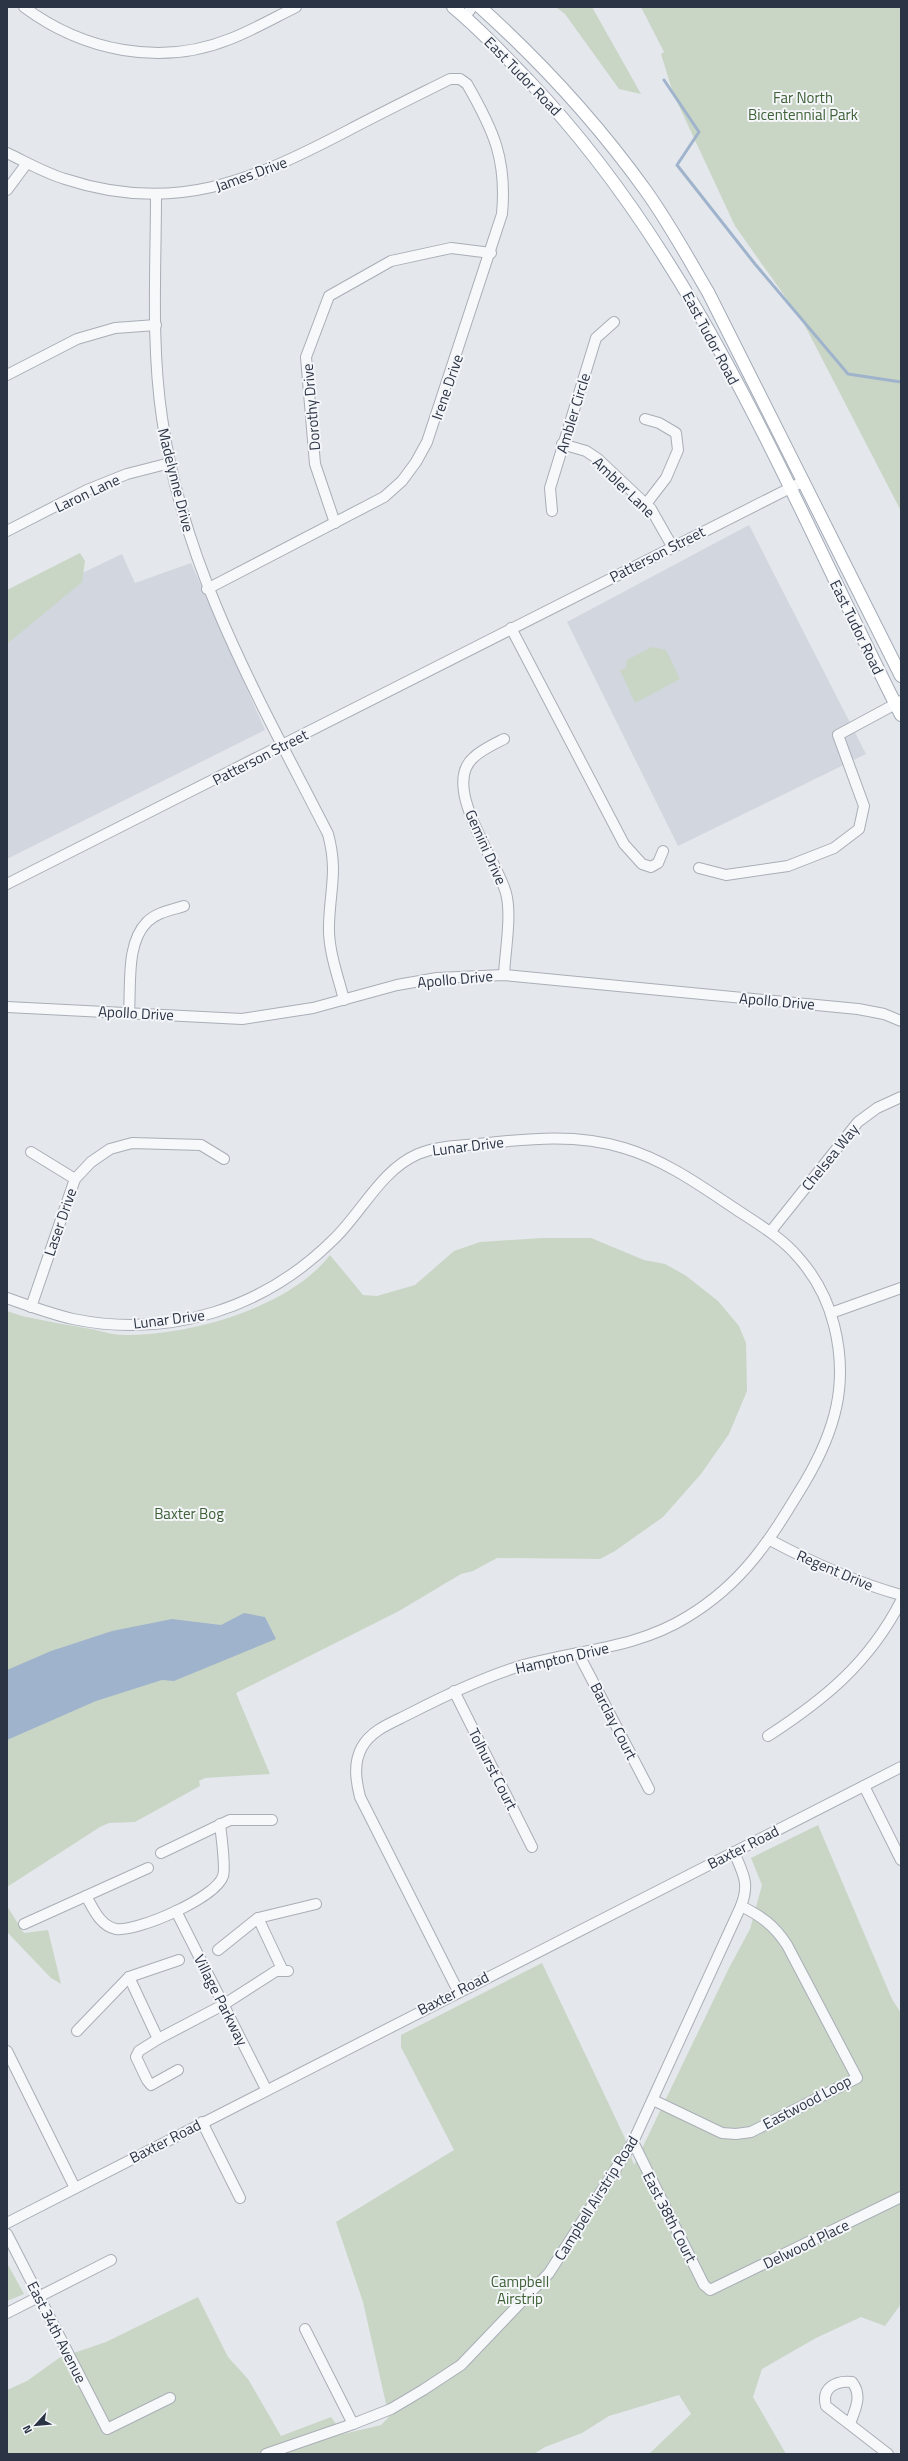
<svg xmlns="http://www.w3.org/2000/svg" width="908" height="2461" viewBox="0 0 908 2461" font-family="'Titillium Web',sans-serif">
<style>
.built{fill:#d2d6de}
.green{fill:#c9d6c5}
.water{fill:#9fb4cc}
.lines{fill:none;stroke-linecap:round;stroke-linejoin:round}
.stream{stroke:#9fb4cc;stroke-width:3}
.minor-casing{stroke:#a9aeb7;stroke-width:12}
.major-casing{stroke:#a3abb8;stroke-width:14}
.minor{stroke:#f7f8fa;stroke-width:10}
.major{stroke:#fff;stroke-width:12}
.labels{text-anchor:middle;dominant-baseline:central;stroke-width:4;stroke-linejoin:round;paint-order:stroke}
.street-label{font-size:15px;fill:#2b3445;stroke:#f4f6f9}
.park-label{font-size:15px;fill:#3f6138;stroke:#f4f6f9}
</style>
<rect width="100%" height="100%" fill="#e4e7ec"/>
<g class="built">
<polygon points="749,525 866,754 678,846 567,622"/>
<polygon points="122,554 135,583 191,563 265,730 7,859 7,609"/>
</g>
<g class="green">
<polygon points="556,7 592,7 641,94 619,89 565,14"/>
<polygon points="641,7 901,7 901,511 803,322 735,226 673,93 661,54 664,52"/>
<polygon points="80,553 85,561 82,582 7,644 7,590"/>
<polygon points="652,647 666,650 680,679 635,703 620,670 626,668 627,660"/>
<path d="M542,1238H591L644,1260L665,1264L685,1275L718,1301L739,1326L746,1343L747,1391L729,1434L701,1474L663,1517L615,1551L600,1559L497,1558L473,1571L461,1574L399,1611L236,1693L270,1774L205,1778L199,1781L200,1786L135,1822L109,1823L100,1827L7,1887V1311L22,1316C45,1321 68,1325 91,1329C101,1331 113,1335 124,1335C189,1335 288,1309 330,1255L363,1295L377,1296L415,1285L454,1251L480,1242Z"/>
<polygon points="818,1825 892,1999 901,2013 901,2304 885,2326 861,2317 816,2338 762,2369 753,2397 786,2454 649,2454 691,2414 679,2395 609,2416 582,2433 545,2447 534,2454 7,2454 7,2390 27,2381 59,2358 106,2342 198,2297 228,2357 248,2379 281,2436 331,2417 343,2434 381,2425 389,2417 363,2302 336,2222 454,2150 401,2047 401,2035 542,1963 624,2136 634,2165 729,1968 750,1929 762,1885 751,1858"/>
<polygon points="7,1906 24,1933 48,1930 61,1984 51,1978 7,1932"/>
<polygon points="7,2263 24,2294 7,2301"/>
</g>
<polygon class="water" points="244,1613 265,1617 276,1639 174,1681 162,1680 96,1701 7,1740 7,1670 51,1651 112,1631 172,1619 221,1625"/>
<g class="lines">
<polyline class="stream" points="664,80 699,132 677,165 755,264 848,374 901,382"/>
<g class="minor-casing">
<g id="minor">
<path d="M24,7C83,51 161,67 230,39C253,30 274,18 296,7"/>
<polyline points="465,17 472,7"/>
<path d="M7,153C26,162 45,173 65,179C174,215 251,181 347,131C381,113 416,96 450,79H460L467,84C494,131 507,160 502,214L427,442L416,462L402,481L384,497L207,589"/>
<polyline points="7,190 27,163"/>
<path d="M156,194C156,268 151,344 162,418C183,568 260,701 328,834C338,871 330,889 329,925C328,950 338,976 344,1000"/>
<polyline points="7,375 77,339 115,328 156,325"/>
<polyline points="645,419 659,423 676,433 678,450 666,478 646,504"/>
<polyline points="562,444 586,451 598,459 651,509 672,546"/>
<polyline points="552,511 550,488 596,338 614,322"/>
<polyline points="335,523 315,464 306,357 329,296 391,261 451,248 491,253"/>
<polyline points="7,531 87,490 127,474 170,463"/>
<polyline points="511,628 624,844 642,864 651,867 658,863 663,851"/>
<path d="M504,739C494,744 481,750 473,758C441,787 497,860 506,893C512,916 505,951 504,975"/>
<polyline points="699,868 726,875 788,866 834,848 859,829 864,806 838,735 901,701"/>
<polyline points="7,884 804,481"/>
<polyline points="7,1007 242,1019 313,1008 397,985 437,978 504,975 858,1009 884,1014 901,1021"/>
<path d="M129,1012C131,984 126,943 147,922C157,912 172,910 184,906"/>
<polyline points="31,1152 75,1179"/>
<polyline points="771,1231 858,1122 877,1108 901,1097"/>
<path d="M7,1298C29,1306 51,1314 73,1319C170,1339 265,1308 334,1239C362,1212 381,1170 418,1154C437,1146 457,1146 478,1144C526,1139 576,1133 624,1148C665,1160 701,1186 737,1210C758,1224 781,1237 798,1257C815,1276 828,1301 834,1325C849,1384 835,1431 805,1482C771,1538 745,1582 687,1617C634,1650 572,1650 514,1668C478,1680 444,1696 411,1713C394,1722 372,1729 362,1747C353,1763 356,1781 360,1797L458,1991"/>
<polyline points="31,1307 75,1179 91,1162 110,1149 132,1143 201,1145 224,1159"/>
<polyline points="831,1313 901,1288"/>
<path d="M770,1540C813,1563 854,1582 901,1595"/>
<polyline points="578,1653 649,1789"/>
<polyline points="454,1691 532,1847"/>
<path d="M768,1736C825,1699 869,1663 901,1601"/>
<polyline points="864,1786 901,1860"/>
<polyline points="161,1853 230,1820 272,1820"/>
<path d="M86,1896C93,1908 100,1926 116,1929C137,1932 216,1898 223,1876C226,1868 221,1834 220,1824"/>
<polyline points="176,1911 266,2089"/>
<polyline points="258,1918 283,1971"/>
<polyline points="24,1924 148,1868"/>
<polyline points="218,1950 258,1918 316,1904"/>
<polyline points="129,1977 158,2039"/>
<polyline points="77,2031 129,1977 179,1960"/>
<polyline points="7,2051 75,2188"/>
<polyline points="178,2070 151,2085 147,2080 136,2057 139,2051 158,2039 223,2005 276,1971 288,1971"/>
<path d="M653,2100L722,2133L736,2134L751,2132L857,2078L787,1945C774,1925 761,1916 741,1906"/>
<polyline points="202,2122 240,2198"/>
<polyline points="633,2142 704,2285 710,2290 901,2197"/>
<polyline points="7,2223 901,1767"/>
<polyline points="7,2234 107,2429 170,2398"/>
<polyline points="7,2313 111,2260"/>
<polyline points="305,2329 353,2424"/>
<path d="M850,2424C855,2409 863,2396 852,2382C836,2380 821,2388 826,2406L888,2454"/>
<path d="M266,2454L353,2424L391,2409L423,2390L461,2365L549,2273L633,2142L741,1906C750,1883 743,1874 734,1852"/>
</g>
</g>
<g class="major-casing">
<g id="major">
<path d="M453,7C480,29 504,55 529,81C700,260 790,497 901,715"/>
<path d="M480,7C541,62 598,124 646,191C669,223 688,258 708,292L901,676"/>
</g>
</g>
<use href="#minor" class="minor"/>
<use href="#major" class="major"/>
</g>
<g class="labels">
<g class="street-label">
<text transform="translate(523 76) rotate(46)">East Tudor Road</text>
<text transform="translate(251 174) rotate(-20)">James Drive</text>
<text transform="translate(711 338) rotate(62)">East Tudor Road</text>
<text transform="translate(447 387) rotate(-71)">Irene Drive</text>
<text transform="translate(311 407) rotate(-95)">Dorothy Drive</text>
<text transform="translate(573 413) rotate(-73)">Ambler Circle</text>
<text transform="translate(176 480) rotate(76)">Madelynne Drive</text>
<text transform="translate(624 487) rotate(44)">Ambler Lane</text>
<text transform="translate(87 493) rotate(-25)">Laron Lane</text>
<text transform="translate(657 554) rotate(-27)">Patterson Street</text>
<text transform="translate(857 627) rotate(64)">East Tudor Road</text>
<text transform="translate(260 757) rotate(-27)">Patterson Street</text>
<text transform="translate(486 847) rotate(66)">Gemini Drive</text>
<text transform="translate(455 979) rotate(-5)">Apollo Drive</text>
<text transform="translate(777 1001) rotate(5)">Apollo Drive</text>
<text transform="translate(136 1013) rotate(3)">Apollo Drive</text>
<text transform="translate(468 1146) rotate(-7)">Lunar Drive</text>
<text transform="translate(830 1157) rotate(-51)">Chelsea Way</text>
<text transform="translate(60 1222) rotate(-71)">Laser Drive</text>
<text transform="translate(169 1319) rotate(-7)">Lunar Drive</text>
<text transform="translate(835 1570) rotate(23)">Regent Drive</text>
<text transform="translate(562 1658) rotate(-13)">Hampton Drive</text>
<text transform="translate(614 1721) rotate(63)">Barclay Court</text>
<text transform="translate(493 1769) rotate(63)">Tolhurst Court</text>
<text transform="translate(743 1847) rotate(-27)">Baxter Road</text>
<text transform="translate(453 1993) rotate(-27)">Baxter Road</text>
<text transform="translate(221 2000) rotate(63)">Village Parkway</text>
<text transform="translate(807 2102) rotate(-28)">Eastwood Loop</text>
<text transform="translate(165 2141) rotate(-27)">Baxter Road</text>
<text transform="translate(596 2198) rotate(-58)">Campbell Airstrip Road</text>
<text transform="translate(670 2217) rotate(63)">East 38th Court</text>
<text transform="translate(806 2244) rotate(-26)">Delwood Place</text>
<text transform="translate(57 2332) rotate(63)">East 34th Avenue</text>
</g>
<g class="park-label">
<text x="803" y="97">Far North<tspan x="803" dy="17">Bicentennial Park</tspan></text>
<text x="189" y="1513">Baxter Bog</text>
<text x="520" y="2281">Campbell<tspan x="520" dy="17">Airstrip</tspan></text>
</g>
</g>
<rect width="908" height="2461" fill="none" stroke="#2b3445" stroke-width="16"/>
<g transform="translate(36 2425) rotate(243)" stroke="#f4f6f9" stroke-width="3" paint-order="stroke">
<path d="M0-3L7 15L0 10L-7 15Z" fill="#2b3445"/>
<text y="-6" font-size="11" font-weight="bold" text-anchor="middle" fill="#2b3445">N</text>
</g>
</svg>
